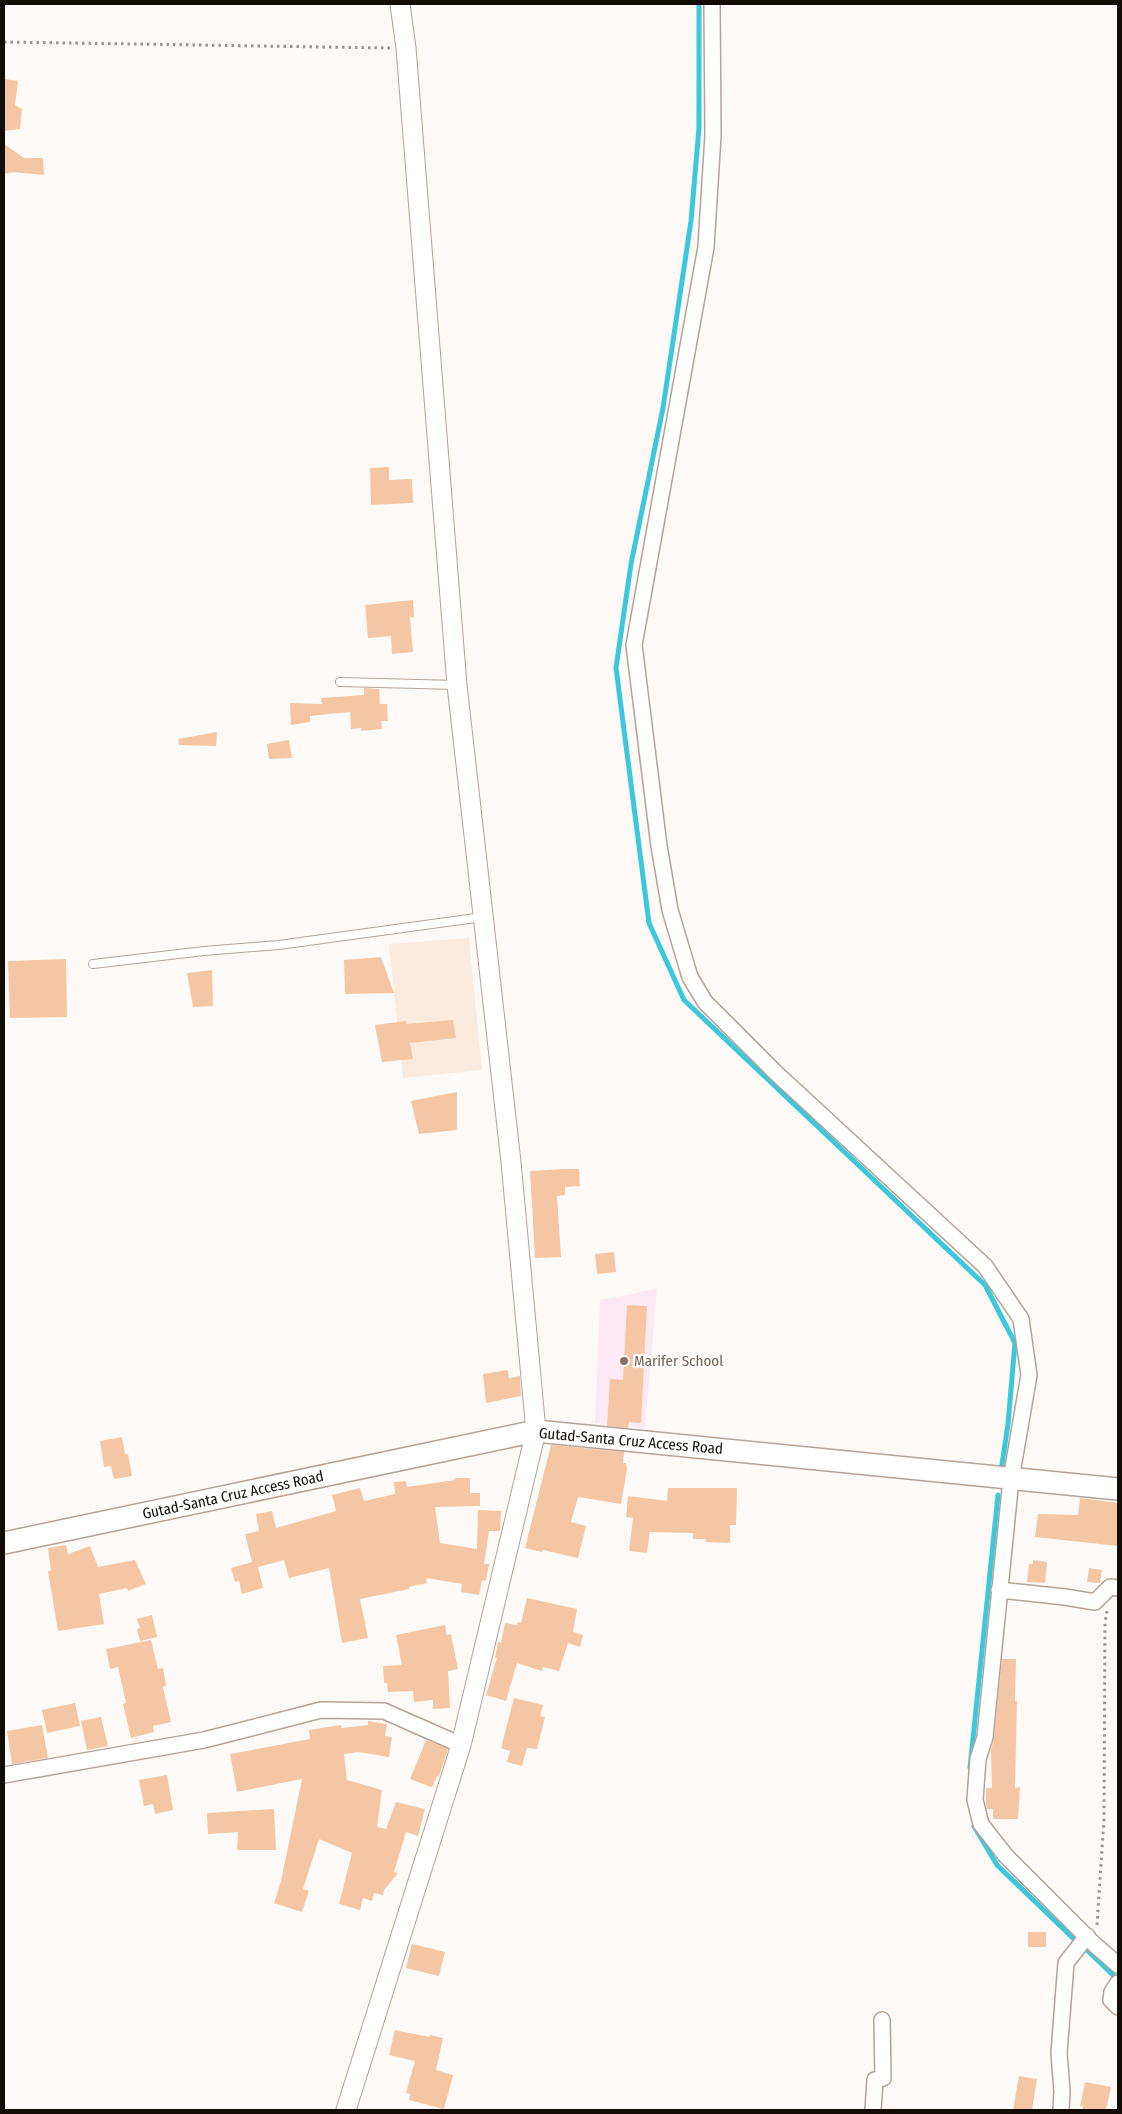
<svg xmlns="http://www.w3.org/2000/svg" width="1122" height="2114" viewBox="0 0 1122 2114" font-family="'Fira Sans Condensed',sans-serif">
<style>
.built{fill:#fbebdf}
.education{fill:#fde9f3}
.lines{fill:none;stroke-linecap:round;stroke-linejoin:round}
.stream{stroke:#3bc8dd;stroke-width:5}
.building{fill:#f5c6a3}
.service-casing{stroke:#b5a295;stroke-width:10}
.minor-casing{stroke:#b5a295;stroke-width:18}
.tertiary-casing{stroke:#b5a295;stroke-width:21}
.secondary-casing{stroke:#b5a295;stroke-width:24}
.path{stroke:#9a9592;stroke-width:3;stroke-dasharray:2.5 4;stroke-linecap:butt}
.service{stroke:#fff;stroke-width:8}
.minor{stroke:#fff;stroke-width:15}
.tertiary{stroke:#fff;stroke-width:19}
.secondary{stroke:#fff;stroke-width:21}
.education-dot{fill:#8d6e63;stroke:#fff;stroke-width:2}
.labels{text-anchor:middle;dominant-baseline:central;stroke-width:4.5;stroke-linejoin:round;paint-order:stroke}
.education-label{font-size:15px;fill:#785e54;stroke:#fff;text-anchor:start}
.street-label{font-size:15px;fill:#130d08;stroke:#fff}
</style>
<rect width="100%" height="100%" fill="#fdf9f6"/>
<polygon class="built" points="469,938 482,1070 403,1078 389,944"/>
<polygon class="education" points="657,1289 645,1428 595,1423 600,1300"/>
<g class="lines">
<g class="stream">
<polyline points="699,4 699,128 691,221 663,408 631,564 616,668 649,923 684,1000 985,1285 1015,1343 1008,1424 1001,1471"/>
<polyline points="970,1768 998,1495"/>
<polyline points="974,1826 997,1865 1076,1941"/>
<polyline points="1085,1948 1114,1976"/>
</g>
</g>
<g class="building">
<polygon points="4,79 18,81 15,105 22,109 20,129 4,131"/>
<polygon points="4,144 24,158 43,158 44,175 13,172 4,174"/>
<polygon points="389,467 389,480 412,479 413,503 371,505 370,468"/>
<polygon points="413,600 414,617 410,617 413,652 392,654 391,636 368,638 365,605"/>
<polygon points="364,688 379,689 380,704 387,704 388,721 381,721 382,729 361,731 361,728 351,729 350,712 310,716 310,722 291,725 290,703 322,704 321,698 364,695"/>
<polygon points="217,732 216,746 179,745 178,739"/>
<polygon points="289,740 292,758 269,759 267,744"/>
<polygon points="381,957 394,993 345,994 344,960"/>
<polygon points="66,959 67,1017 10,1018 8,961"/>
<polygon points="212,970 213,1006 193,1007 187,973"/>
<polygon points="453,1020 456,1038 410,1043 413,1059 382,1062 375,1025 406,1021 406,1024"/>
<polygon points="457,1092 457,1130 419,1134 411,1101"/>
<polygon points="564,1169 579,1169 580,1186 565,1187 565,1195 557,1196 561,1257 535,1258 530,1171"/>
<polygon points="614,1252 616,1272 597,1274 595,1254"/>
<polygon points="627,1305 647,1306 641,1423 629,1422 628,1428 607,1426 610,1379 623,1380"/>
<polygon points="508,1370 509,1378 520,1376 521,1396 486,1403 483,1374"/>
<polygon points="122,1437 125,1454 128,1454 132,1476 114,1479 111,1466 104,1467 100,1441"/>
<polygon points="551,1445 624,1452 623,1463 626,1463 627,1469 621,1504 578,1497 571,1522 586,1526 578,1558 543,1550 542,1552 525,1548"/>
<polygon points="455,1478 470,1478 470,1493 480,1493 480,1506 435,1507 440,1543 477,1549 478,1510 501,1511 500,1531 489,1531 484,1564 489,1564 486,1581 482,1580 479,1595 461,1592 462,1584 426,1578 427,1583 409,1587 409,1589 360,1599 368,1638 342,1643 329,1568 289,1578 284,1560 258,1567 263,1588 242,1594 239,1581 235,1582 231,1568 252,1562 245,1534 259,1531 256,1514 272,1511 276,1528 336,1511 332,1495 360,1488 364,1501 395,1494 394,1482 406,1481 407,1487 455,1480"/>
<polygon points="668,1488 737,1488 736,1525 730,1525 730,1543 706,1542 706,1539 693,1539 693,1533 650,1532 647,1553 629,1551 633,1518 626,1517 628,1496 667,1501"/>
<polygon points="1080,1498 1118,1503 1118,1546 1035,1537 1038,1514 1078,1515"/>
<polygon points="66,1545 68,1554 90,1546 98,1567 135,1560 146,1584 128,1591 127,1588 99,1594 104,1624 58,1631 48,1571 51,1571 48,1548"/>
<polygon points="1033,1560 1047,1562 1045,1583 1027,1582 1029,1564 1033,1564"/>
<polygon points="1089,1568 1102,1570 1100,1583 1087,1582"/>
<polygon points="527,1598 577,1609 573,1632 583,1635 580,1647 568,1643 559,1671 543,1667 542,1671 517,1663 506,1701 486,1695 497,1658 495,1658 498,1642 501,1643 505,1623 517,1625 518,1622 521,1623"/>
<polygon points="152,1615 157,1637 140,1641 137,1629 140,1628 137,1619"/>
<polygon points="445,1625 447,1635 451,1634 458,1669 448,1671 450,1708 433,1709 433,1700 414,1702 413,1691 388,1692 387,1683 384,1683 383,1666 402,1665 396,1635"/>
<polygon points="151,1640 158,1669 163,1668 166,1686 163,1687 171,1722 153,1726 154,1732 131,1738 123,1704 126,1703 118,1667 110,1669 106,1649"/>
<polygon points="1002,1659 1016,1659 1015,1701 1017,1701 1015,1788 1020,1787 1018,1819 993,1819 993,1809 987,1809 986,1804 986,1788 992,1788 991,1750 994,1738"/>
<polygon points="514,1698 543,1705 540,1716 545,1717 537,1749 527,1748 522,1766 507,1762 510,1751 501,1748"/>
<polygon points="75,1703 80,1726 47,1733 42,1710"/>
<polygon points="101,1717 108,1746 87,1750 81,1721"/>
<polygon points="368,1721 387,1724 385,1736 392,1737 389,1757 358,1752 344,1754 347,1780 382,1790 377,1827 386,1829 396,1802 425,1809 418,1836 406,1832 394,1872 398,1873 384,1890 383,1895 374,1893 372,1901 363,1898 360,1910 339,1904 352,1853 319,1839 303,1889 309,1891 302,1912 274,1903 281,1881 302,1779 237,1792 230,1754 310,1739 309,1730 341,1725 342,1728 368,1725"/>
<polygon points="42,1725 48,1758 12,1764 7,1731"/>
<polygon points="426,1740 448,1749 439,1777 437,1776 433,1786 431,1787 410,1779"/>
<polygon points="167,1775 173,1810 155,1814 153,1804 144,1806 139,1780"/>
<polygon points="274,1809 276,1850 237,1850 238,1832 208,1834 207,1813"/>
<rect x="1028" y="1932" width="18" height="15"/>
<polygon points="412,1944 445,1952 439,1976 406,1968"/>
<polygon points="395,2030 429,2037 430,2035 443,2038 436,2070 453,2075 444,2109 409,2100 410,2094 406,2093 415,2061 389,2055"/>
<polygon points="1019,2076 1037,2079 1032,2110 1013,2110"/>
<polygon points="1085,2082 1111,2087 1106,2110 1082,2110 1083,2106 1080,2106"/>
</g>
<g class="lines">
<g class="service-casing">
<g id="service">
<polyline points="340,682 457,685"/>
<polyline points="93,964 204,951 279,945 483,917"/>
</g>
</g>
<g class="minor-casing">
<g id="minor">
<polyline points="712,4 713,135 706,247 634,645 659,846 670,910 690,977 705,1002 775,1072 985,1266 1021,1319 1029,1375 1011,1479 985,1737 978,1759 975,1800 981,1824 1006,1856 1095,1945 1118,1965"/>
<polyline points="999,1590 1065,1597 1095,1602 1110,1587 1118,1588"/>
<polyline points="4,1775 204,1740 321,1710 384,1711 461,1745"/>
<polyline points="1118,1983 1112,1992 1111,2000 1118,2007"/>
<polyline points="873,2110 875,2080 883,2078 882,2020"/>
<polyline points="1061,2110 1062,2091 1059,2053 1066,1963 1087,1936"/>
</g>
</g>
<g class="tertiary-casing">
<polyline id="tertiary" points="346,2110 461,1745 536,1431 511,1162 457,685 406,48 400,4"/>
</g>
<g class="secondary-casing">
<polyline id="secondary" points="4,1543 536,1431 1118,1489"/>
</g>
<g class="path">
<polyline points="4,42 390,48"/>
<polyline points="1097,1925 1104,1819 1105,1622 1107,1611"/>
</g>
<use href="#service" class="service"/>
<use href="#minor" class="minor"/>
<use href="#tertiary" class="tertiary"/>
<use href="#secondary" class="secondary"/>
</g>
<circle class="education-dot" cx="624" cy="1361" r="5"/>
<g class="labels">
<g class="education-label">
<text x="634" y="1361">Marifer School</text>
</g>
<g class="street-label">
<text transform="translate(631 1441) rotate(5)">Gutad-Santa Cruz Access Road</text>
<text transform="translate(233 1495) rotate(-12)">Gutad-Santa Cruz Access Road</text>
</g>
</g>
<rect width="1122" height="2114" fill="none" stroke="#130d08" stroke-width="10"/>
</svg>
